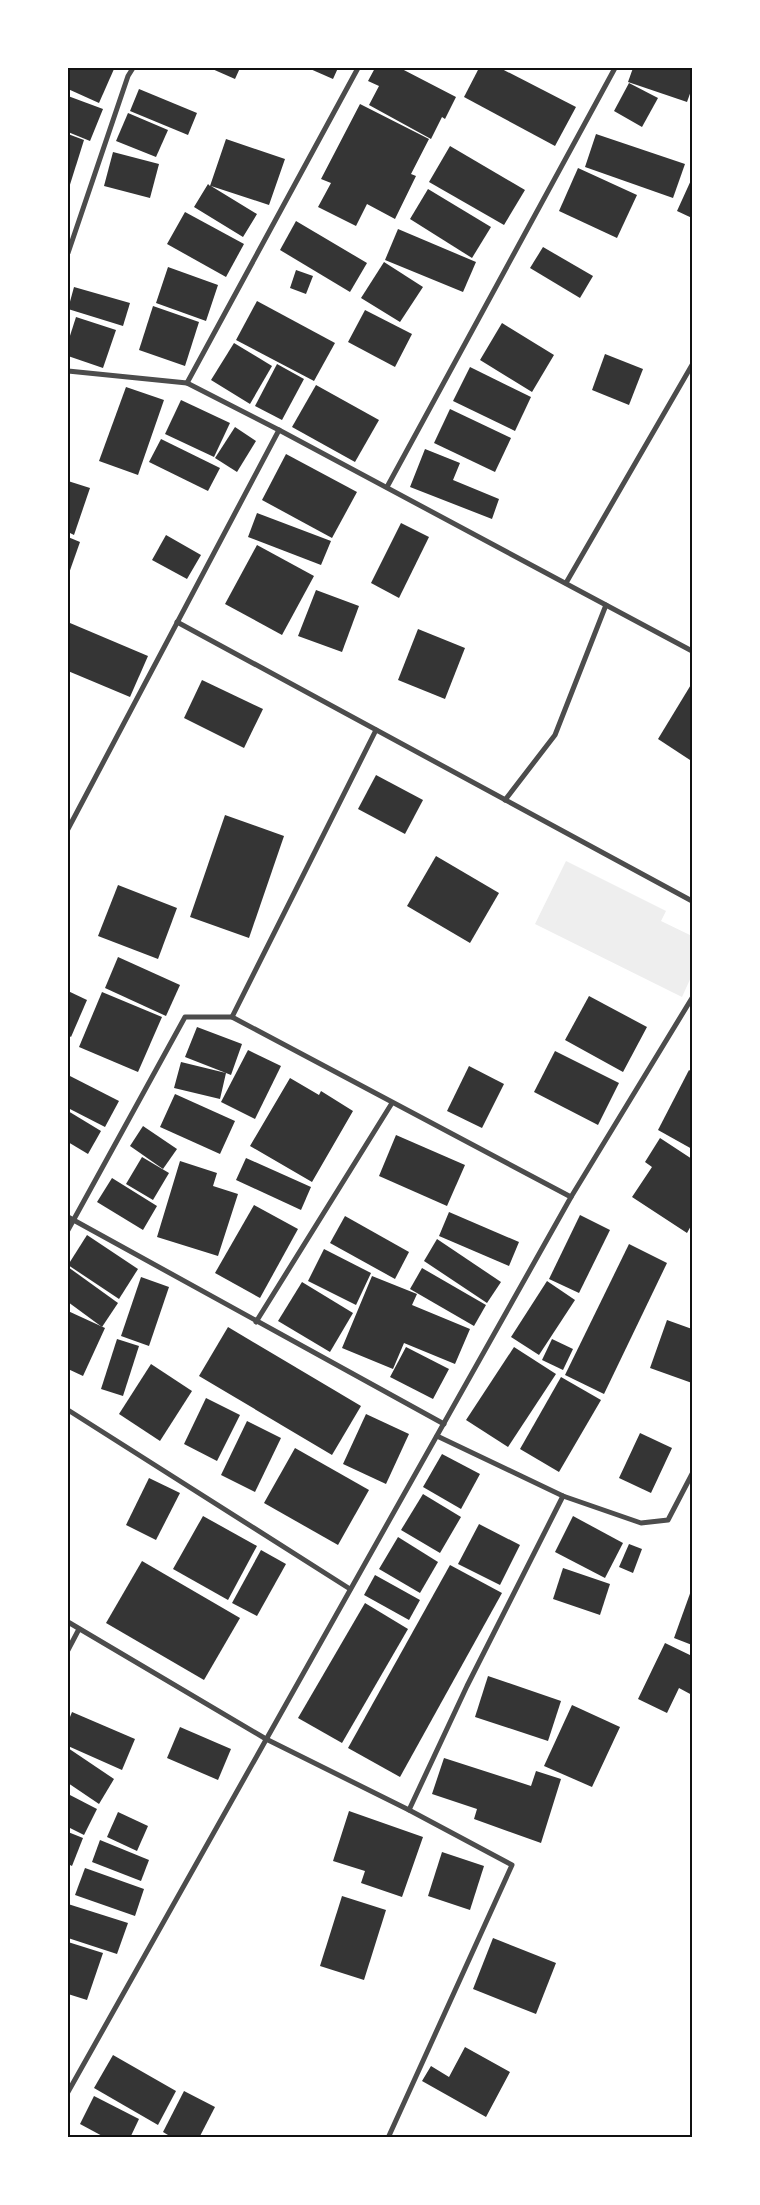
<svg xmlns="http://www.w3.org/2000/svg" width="760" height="2205" viewBox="0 0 760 2205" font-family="Quicksand,sans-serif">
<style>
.green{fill:#eee}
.building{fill:#353535}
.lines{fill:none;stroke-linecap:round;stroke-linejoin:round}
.minor{stroke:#4c4c4c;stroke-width:5}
.neatline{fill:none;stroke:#111;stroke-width:2}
</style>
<rect width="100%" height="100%" fill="#fff"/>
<polygon class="green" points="566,861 666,911 661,921 692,936 692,975 682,997 535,924"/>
<g class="building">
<polygon points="68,68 110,68 114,69 99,103 68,89"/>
<polygon points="210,68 240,68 235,79"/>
<polygon points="308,68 338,68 333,79"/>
<polygon points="375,68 400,68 456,97 445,119 442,117 431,139 369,105 379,86 368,81"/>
<polygon points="479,68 500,68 576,107 555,146 464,97"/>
<polygon points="633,68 692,68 692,88 687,102 628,82"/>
<polygon points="629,83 658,98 642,127 614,111"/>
<polygon points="139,89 197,113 188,135 130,111"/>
<polygon points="68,96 103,109 90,141 68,132"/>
<polygon points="360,104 429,139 411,174 416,176 395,219 367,204 356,226 318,207 331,183 321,179"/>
<polygon points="128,113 168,130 156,157 116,141"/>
<polygon points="68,134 84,140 68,191"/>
<polygon points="596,134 685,164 673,198 585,167"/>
<polygon points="226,139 285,159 269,205 211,186 257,214 243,237 194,207 208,184 210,186"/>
<polygon points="450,146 525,190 504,225 429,182"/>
<polygon points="113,152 159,164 150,198 104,186"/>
<polygon points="578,168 637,195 617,238 559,211"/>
<polygon points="692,178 692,218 677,211"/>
<polygon points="428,189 491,227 472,258 410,219"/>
<polygon points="185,212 244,244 226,277 167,244"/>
<polygon points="296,221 367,263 350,292 280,250"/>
<polygon points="398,229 476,262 463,292 385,260"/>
<polygon points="543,247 593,276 580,298 530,268"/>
<polygon points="384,262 423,287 400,322 361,298"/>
<polygon points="168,267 218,285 206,321 156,303"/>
<polygon points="296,270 313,276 306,294 290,288"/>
<polygon points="74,287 130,303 123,326 68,309"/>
<polygon points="257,301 335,343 314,381 236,340"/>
<polygon points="153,306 199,322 185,366 139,350"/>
<polygon points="365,310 412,334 395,367 348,342"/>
<polygon points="76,317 116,330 103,368 68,356 68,342"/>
<polygon points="502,323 554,355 532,392 480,360"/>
<polygon points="234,343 272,366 250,404 211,380"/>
<polygon points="605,354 643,369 629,405 592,390"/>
<polygon points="277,364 304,379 282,420 255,406"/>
<polygon points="470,367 531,397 515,431 453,401"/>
<polygon points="316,385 379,420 355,462 292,427"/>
<polygon points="126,387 164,400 138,475 99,461"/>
<polygon points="181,400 230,423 214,457 165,434"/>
<polygon points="450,409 511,438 495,472 434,443"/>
<polygon points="235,427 256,441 237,472 215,458"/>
<polygon points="161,439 220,468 208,491 149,462"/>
<polygon points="425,449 460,463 453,480 499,499 492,519 410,487"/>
<polygon points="286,454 357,492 332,538 262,500"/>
<polygon points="68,481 90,488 74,535 68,532"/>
<polygon points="257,513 331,541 321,565 248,537"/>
<polygon points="401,523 429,537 399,598 371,583"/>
<polygon points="166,535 201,555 187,579 152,560"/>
<polygon points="68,537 80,542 68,576"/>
<polygon points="257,545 314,576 282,635 225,604"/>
<polygon points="316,590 359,606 342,652 298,636"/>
<polygon points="70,623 148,656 130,697 68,671 68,628"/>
<polygon points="418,629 465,648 445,699 398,680"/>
<polygon points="202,680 263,709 244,748 184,718"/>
<polygon points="692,683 692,756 690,760 658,739"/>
<polygon points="376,775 423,800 405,834 358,809"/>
<polygon points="225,815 284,836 249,938 190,917"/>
<polygon points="436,856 499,893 470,943 407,906"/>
<polygon points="118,885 177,908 158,959 98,936"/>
<polygon points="118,957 180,985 166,1016 105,988"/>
<polygon points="68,991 87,1000 71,1037 68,1035"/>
<polygon points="102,992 162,1017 138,1072 79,1047"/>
<polygon points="589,996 647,1027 623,1072 565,1040"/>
<polygon points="197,1027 242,1044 231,1075 226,1073 220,1099 174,1088 181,1062 226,1073 185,1057"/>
<polygon points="248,1050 281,1066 255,1119 221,1102"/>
<polygon points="555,1051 619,1083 598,1125 534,1092"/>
<polygon points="469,1066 504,1084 482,1128 447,1111"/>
<polygon points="689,1070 692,1072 692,1149 658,1130"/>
<polygon points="68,1075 119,1101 105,1127 68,1108"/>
<polygon points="290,1078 319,1095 321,1091 353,1111 312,1182 250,1146"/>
<polygon points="175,1094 235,1121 220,1154 160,1127"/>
<polygon points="68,1111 101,1131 88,1154 68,1142"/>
<polygon points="143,1126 177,1149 163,1169 130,1146"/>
<polygon points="396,1135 465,1165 447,1206 379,1176"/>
<polygon points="660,1138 692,1159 692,1224 687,1233 632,1197 652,1167 645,1162"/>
<polygon points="142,1157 169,1173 153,1200 126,1184"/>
<polygon points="246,1158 311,1187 301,1210 236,1180"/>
<polygon points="180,1161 217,1173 213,1186 238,1194 218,1256 157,1237"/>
<polygon points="112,1178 157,1206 143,1230 97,1202"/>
<polygon points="254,1205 298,1229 260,1298 215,1273"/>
<polygon points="449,1212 519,1242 509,1266 439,1236"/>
<polygon points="580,1215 610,1230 579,1293 549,1279"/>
<polygon points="345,1216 409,1252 395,1279 330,1243"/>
<polygon points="87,1235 138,1269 119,1299 68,1265"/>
<polygon points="437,1239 501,1282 487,1303 424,1261"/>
<polygon points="629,1244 667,1263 604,1394 565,1375"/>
<polygon points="324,1249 371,1273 356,1305 308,1281"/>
<polygon points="68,1267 118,1303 102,1327 68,1302"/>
<polygon points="422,1268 486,1305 474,1326 410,1289"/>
<polygon points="372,1276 417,1294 412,1305 470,1329 455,1364 404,1343 393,1369 342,1348"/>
<polygon points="141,1277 169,1287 149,1346 121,1336"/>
<polygon points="547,1281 575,1300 539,1355 511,1337"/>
<polygon points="302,1282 353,1313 330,1352 278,1321"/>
<polygon points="68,1311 105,1328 83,1376 68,1369"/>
<polygon points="667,1320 692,1329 692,1383 650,1368"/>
<polygon points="228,1327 361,1406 332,1455 199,1376"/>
<polygon points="117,1339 139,1346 123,1396 101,1389"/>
<polygon points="552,1339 573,1349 563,1370 542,1360"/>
<polygon points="406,1347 449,1369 433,1399 390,1377"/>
<polygon points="514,1347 556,1374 508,1447 466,1420"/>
<polygon points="151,1364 192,1391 160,1441 119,1414"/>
<polygon points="561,1377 601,1400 559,1472 520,1449"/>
<polygon points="206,1398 240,1415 217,1461 184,1444"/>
<polygon points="366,1414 409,1434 386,1484 343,1464"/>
<polygon points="247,1421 281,1438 255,1492 221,1475"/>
<polygon points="640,1433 672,1448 651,1493 619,1478"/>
<polygon points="295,1448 369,1490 338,1545 264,1503"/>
<polygon points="442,1454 480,1474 461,1509 423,1487"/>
<polygon points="149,1478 180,1493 156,1540 126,1525"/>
<polygon points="423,1494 461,1517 440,1553 401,1530"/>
<polygon points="203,1516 257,1546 228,1600 173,1569"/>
<polygon points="573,1516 623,1543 605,1578 555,1552"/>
<polygon points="479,1524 520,1545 500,1585 458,1564"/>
<polygon points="398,1537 438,1562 420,1593 379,1569"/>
<polygon points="629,1544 642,1549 633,1573 619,1567"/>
<polygon points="261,1550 286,1564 257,1616 232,1603"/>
<polygon points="142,1561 240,1618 204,1680 106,1623"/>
<polygon points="450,1565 502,1593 400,1777 348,1748"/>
<polygon points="563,1568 610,1584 600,1615 553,1599"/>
<polygon points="375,1575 420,1600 409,1620 364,1595"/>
<polygon points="692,1588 692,1645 674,1638"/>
<polygon points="365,1603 408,1629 342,1743 298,1718"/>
<polygon points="665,1643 692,1656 692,1695 679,1688 667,1713 638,1699"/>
<polygon points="488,1676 561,1701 548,1741 475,1717"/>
<polygon points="572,1705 620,1727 592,1787 544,1766"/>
<polygon points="72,1712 135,1739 122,1770 68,1746 68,1722"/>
<polygon points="180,1727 231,1749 218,1780 167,1758"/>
<polygon points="68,1748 114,1779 99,1804 68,1783"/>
<polygon points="444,1758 531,1786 536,1771 561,1779 541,1843 474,1819 477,1809 432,1794"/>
<polygon points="68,1794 97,1809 84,1835 68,1827"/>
<polygon points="349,1811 423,1837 402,1897 361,1883 365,1871 333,1861"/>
<polygon points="118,1812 148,1826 137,1851 107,1837"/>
<polygon points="68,1832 83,1838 72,1866 68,1864"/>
<polygon points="100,1840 149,1860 141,1881 92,1862"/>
<polygon points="442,1852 484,1866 470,1910 428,1896"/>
<polygon points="85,1868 144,1889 135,1916 75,1895"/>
<polygon points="342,1896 386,1910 364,1980 320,1966"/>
<polygon points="68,1904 128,1923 117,1954 68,1938"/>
<polygon points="493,1938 556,1963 536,2014 473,1989"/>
<polygon points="68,1942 103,1953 87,2000 68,1994"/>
<polygon points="465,2047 510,2072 486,2117 422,2081 431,2066 449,2077"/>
<polygon points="113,2055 176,2091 158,2125 94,2088"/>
<polygon points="184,2091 215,2107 199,2138 173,2138 163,2132"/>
<polygon points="94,2096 139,2119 130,2138 106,2138 80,2124"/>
</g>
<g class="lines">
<g class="minor">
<polyline points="68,253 128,76 133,68"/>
<polyline points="68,371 187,383 279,430 692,651"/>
<polyline points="187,383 358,68"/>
<polyline points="387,487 615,68"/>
<polyline points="566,583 692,365"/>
<polyline points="177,622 692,901"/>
<polyline points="505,800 555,735 606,605"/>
<polyline points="68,829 279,430"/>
<polyline points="232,1017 376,730"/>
<polyline points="571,1197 692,998"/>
<polyline points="68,1217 444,1424"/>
<polyline points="68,1230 185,1017 232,1017 571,1197 68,2092"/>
<polyline points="256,1322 392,1103"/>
<polyline points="68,1410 350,1589"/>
<polyline points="437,1436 563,1496 641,1523 668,1520 692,1474"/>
<polyline points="68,1622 266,1739 409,1810 512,1865 388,2138"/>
<polyline points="68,1650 79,1629"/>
<polyline points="409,1810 467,1686 563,1496"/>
</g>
</g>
<rect width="760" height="2205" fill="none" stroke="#ffffff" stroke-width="138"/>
<rect x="69" y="69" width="622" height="2067" class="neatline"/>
</svg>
